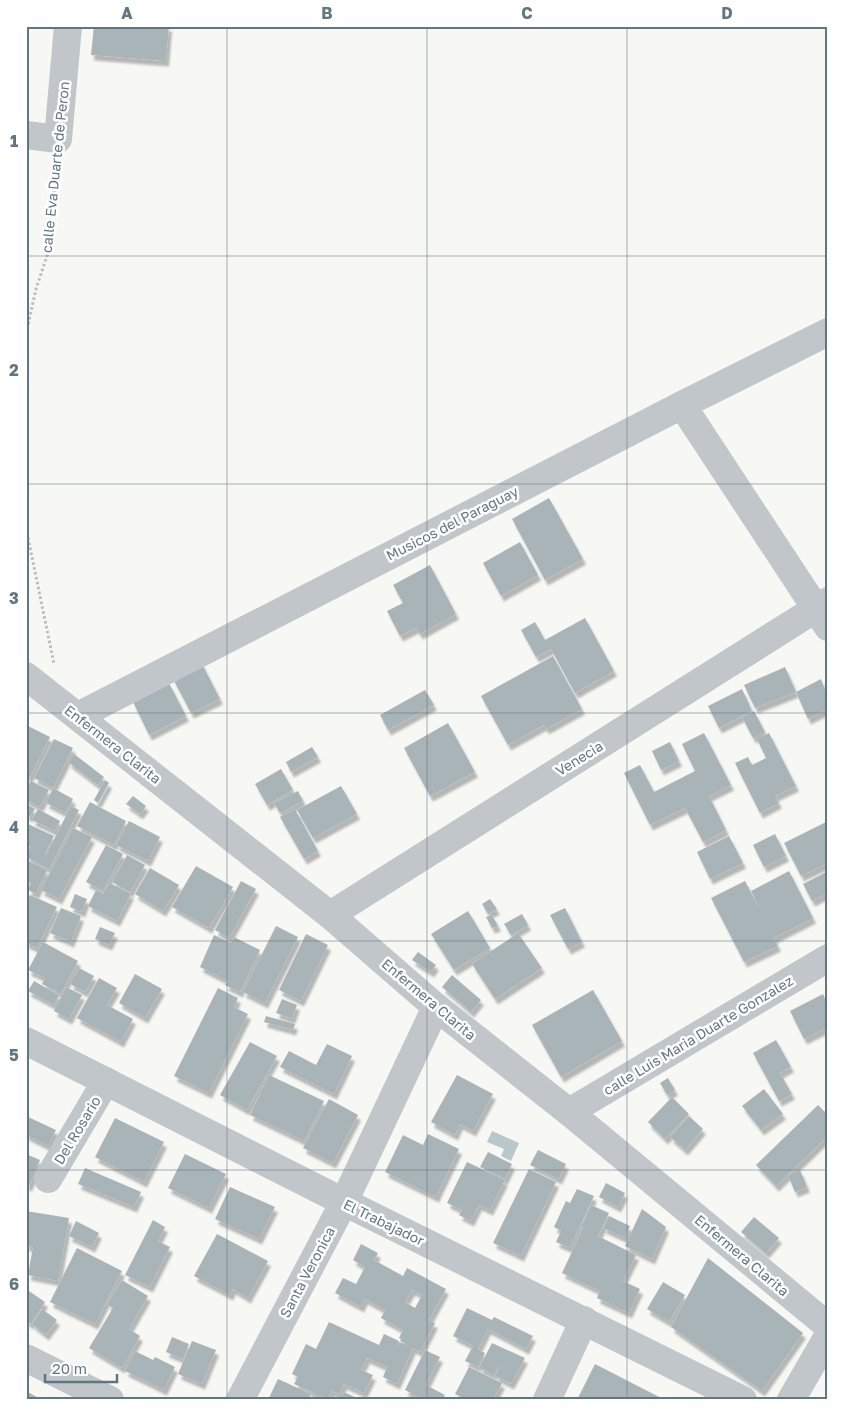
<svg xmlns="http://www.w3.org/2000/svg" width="854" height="1426" viewBox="0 0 854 1426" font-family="'Golos Text',sans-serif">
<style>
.water{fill:#b8c8cb}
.building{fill:#a8b4b8;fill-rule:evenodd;filter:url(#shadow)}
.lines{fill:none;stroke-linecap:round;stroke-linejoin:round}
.path{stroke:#babec0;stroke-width:3;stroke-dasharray:2.5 2.5;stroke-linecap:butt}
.minor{stroke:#c0c6c9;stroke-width:28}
.grid{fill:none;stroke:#607781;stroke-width:1;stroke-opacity:0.55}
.labels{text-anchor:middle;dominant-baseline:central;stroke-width:5;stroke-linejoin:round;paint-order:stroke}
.street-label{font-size:14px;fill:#607781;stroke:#fff}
.neatline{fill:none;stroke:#607781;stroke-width:2}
.grid-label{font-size:16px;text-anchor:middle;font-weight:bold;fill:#607781}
</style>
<defs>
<filter id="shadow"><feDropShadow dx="3" dy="5.5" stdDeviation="1" flood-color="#0004"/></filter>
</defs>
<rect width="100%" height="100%" fill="#f7f7f4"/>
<polygon class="water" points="492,1131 519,1143 511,1161 501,1156 504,1149 487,1142"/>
<g class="building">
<polygon points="94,26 169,26 166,61 91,55"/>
<polygon points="549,498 583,559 545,580 512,519"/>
<polygon points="520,542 538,575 501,596 483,563"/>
<polygon points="430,565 456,614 420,634 416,628 400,636 387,611 403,603 393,585"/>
<polygon points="585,618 614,671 575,693 551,649 536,657 521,630 535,622 545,640"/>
<polygon points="553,656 582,709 546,729 544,725 508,745 481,696"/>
<polygon points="201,662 220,699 191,713 172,677"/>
<polygon points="785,667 796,692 755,708 744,685"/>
<polygon points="821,679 828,697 828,709 808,719 796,692"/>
<polygon points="169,683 186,716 149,735 133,702"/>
<polygon points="742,689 752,711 719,728 708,706"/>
<polygon points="425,690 434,705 388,730 380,715"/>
<polygon points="754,711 765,732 753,738 742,717"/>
<polygon points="448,723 475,772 430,796 404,748"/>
<polygon points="26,725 50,737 26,785"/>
<polygon points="704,733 731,785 709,796 726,830 703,842 685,808 650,825 624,773 640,765 654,792 695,771 682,744"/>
<polygon points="769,733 796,786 775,796 779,803 760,813 735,763 748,757 752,765 766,758 757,739"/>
<polygon points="54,739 73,748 53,788 34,778"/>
<polygon points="670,742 679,761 661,770 652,751"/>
<polygon points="312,747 318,757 291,772 286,762"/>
<polygon points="74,754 104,777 98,785 68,762"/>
<polygon points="281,769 293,790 267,805 255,784"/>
<polygon points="105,780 109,783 98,803 94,800"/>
<polygon points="31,781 49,790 40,807 26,800 26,791"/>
<polygon points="341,786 357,814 313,838 297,810"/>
<polygon points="53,788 73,799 66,813 46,803"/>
<polygon points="298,791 303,801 280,813 274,803"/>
<polygon points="133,796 146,806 140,814 126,804"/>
<polygon points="90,802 126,821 114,845 77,826"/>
<polygon points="26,804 35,809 30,817 26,815"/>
<polygon points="71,806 79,810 49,869 26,857 30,847 26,845 26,823 54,836 45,854 46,855"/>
<polygon points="38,809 60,821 55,831 32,820"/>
<polygon points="295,809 318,851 304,859 280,817"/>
<polygon points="129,821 160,837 148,861 116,845"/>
<polygon points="828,821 828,863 801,876 784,843"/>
<polygon points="73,828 92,837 59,899 41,890"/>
<polygon points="775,834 786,856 764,867 753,845"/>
<polygon points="729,836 743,863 710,879 697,852"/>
<polygon points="106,845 123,854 103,891 86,882"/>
<polygon points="127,855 145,865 130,892 112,882"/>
<polygon points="26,860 47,870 36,894 28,890 31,883 26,881"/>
<polygon points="196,866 233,887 209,928 172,907"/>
<polygon points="150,868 179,885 163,911 135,894"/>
<polygon points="789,871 813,918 774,938 778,946 744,962 711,898 745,881 761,912 751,891"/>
<polygon points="828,871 828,893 812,901 803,884"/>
<polygon points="241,881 256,889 229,938 215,930"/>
<polygon points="110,883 131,894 117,921 88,906 96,890 103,894"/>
<polygon points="75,894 87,899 82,912 70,907"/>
<polygon points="30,895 57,907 37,948 26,943 26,903"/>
<polygon points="490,899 497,909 488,914 482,904"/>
<polygon points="61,908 81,916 71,942 50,933"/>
<polygon points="565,908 582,942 568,949 550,915"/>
<polygon points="468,911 490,948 454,970 431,934"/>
<polygon points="522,914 528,925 511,935 504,924"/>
<polygon points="492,915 498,926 492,928 486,917"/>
<polygon points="276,926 298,937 265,1003 243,992"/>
<polygon points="100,927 115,933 109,945 95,939"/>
<polygon points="518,933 542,968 495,999 472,964"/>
<polygon points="306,934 328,945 301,1001 279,990"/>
<polygon points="214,935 231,943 234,937 260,950 240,992 225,985 228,981 200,967"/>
<polygon points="43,942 78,961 61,994 42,984 45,978 28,970"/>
<polygon points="418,952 436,965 431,972 412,960"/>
<polygon points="79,968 94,976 85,992 70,984"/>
<polygon points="135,974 162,989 145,1018 119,1003"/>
<polygon points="452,975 481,1000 471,1012 442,987"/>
<polygon points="99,978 117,988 107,1005 133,1019 121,1042 77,1018"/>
<polygon points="34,981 59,995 54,1005 28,991"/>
<polygon points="66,987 82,995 69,1019 54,1011"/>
<polygon points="218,988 238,998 234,1007 248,1014 209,1093 174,1076"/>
<polygon points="593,990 622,1041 561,1077 532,1025"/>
<polygon points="823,994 828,1005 828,1027 804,1039 790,1011"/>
<polygon points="282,999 297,1005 292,1019 276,1013"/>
<polygon points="266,1016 295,1024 293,1030 264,1022"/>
<polygon points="776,1040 791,1067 780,1073 792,1094 779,1101 753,1053"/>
<polygon points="250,1042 277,1056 247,1110 220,1095"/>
<polygon points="327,1044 352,1056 334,1094 280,1067 289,1051 316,1065"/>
<polygon points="269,1075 324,1101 304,1141 250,1115"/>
<polygon points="457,1075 493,1094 473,1131 460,1124 455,1135 431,1122"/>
<polygon points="668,1078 675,1090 667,1095 660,1083"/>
<polygon points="764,1089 783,1114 761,1130 742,1106"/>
<polygon points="672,1097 689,1114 665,1139 648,1122"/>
<polygon points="329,1099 358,1115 333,1163 303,1148"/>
<polygon points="818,1105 828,1115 828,1136 776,1186 756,1165"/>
<polygon points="26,1116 56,1130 48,1146 26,1135"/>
<polygon points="689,1116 703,1129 685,1150 670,1137"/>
<polygon points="115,1118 164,1142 144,1182 95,1157"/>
<polygon points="428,1134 459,1149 436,1197 385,1172 403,1135 423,1145"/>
<polygon points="538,1150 566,1164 559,1179 530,1165"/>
<polygon points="488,1152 512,1164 505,1179 480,1167"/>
<polygon points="26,1154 40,1160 29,1186 26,1185"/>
<polygon points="185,1154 226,1174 209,1208 168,1188"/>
<polygon points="467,1162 505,1180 490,1210 479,1205 471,1221 459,1215 462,1210 447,1203"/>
<polygon points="85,1168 141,1192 134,1207 78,1184"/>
<polygon points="529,1169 556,1182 521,1256 493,1243"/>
<polygon points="800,1170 807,1187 795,1192 788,1175"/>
<polygon points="606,1183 625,1193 618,1207 599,1197"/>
<polygon points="230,1187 275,1207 259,1239 215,1219"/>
<polygon points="577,1189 594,1196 570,1248 556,1242 561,1231 554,1227 566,1201 570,1203"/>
<polygon points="591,1205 609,1213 598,1236 636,1255 623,1281 640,1289 629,1313 597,1298 600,1291 562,1273 583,1228 581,1227"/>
<polygon points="642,1209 666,1227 652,1259 625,1246"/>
<polygon points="26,1211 69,1218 58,1281 28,1275 33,1247 26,1246"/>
<polygon points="609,1216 630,1226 625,1238 603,1228"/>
<polygon points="754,1217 779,1238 766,1253 741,1232"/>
<polygon points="153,1220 165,1227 158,1241 170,1247 150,1287 125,1275"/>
<polygon points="76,1221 99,1233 92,1247 69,1236"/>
<polygon points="217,1234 268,1261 248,1298 233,1289 230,1295 194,1276"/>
<path d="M361,1244L378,1253L374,1260L403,1276L407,1268L446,1289L429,1320L435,1323L420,1352L413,1348L397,1384L383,1377L387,1367L367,1358L361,1370L373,1375L364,1393L344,1384L339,1394L332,1391L327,1399L294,1384L298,1377L292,1374L306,1344L316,1349L329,1322L379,1345L384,1334L399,1341L395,1352L399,1342L410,1346L400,1341L401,1339L399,1338L403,1330L381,1318L385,1310L365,1299L361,1307L335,1293L343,1278L356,1284L365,1267L353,1260ZM412,1290L422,1295L415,1308L405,1302Z"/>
<polygon points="77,1248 122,1271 95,1324 50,1302"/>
<polygon points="708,1258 803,1333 762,1391 671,1327"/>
<polygon points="122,1280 148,1296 129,1329 140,1336 122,1368 89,1348 113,1308 107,1305"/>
<polygon points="663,1282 685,1295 669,1322 647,1309"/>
<polygon points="26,1289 45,1302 31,1324 26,1321"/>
<polygon points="467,1308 492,1320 494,1317 533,1336 526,1349 488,1329 478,1349 485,1353 478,1367 465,1361 473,1346 453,1336"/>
<polygon points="42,1309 57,1320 46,1335 32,1324"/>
<polygon points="172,1337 189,1344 183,1359 166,1352"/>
<polygon points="192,1341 216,1350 202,1384 178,1374"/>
<polygon points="492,1343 525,1358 511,1384 495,1376 500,1364 494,1375 479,1368"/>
<polygon points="425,1350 440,1357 426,1385 445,1395 442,1400 425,1400 405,1390"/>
<polygon points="135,1351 153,1360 155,1357 175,1367 164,1390 125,1371"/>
<polygon points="595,1364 665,1400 577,1400"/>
<polygon points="469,1367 502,1383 493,1400 467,1400 455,1394"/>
<polygon points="278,1379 311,1394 308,1400 268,1400"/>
<polygon points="26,1391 42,1400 26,1400"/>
<polygon points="344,1392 361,1400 340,1400"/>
</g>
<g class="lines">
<g class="path">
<polyline points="26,334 36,289 50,247 56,165"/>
<polyline points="26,528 54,664"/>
</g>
<g class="minor">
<polyline points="26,135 58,139 68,26"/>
<polyline points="682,405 828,627"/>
<polyline points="26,676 330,915 436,1007 569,1112 828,1326"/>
<polyline points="78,716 682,405 828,332"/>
<polyline points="330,915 828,601"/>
<polyline points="26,1041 344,1202 743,1400"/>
<polyline points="569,1112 828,958"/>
<polyline points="48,1179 106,1081"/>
<polyline points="26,1358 110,1400"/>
<polyline points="240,1400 344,1202 436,1007"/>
<polyline points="547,1400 584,1320"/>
<polyline points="791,1400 828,1336"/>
</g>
</g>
<path class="grid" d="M227,26V1400M427,26V1400M627,26V1400M26,256H828M26,484H828M26,713H828M26,941H828M26,1170H828"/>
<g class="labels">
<g class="street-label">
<text transform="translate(55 167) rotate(-84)">calle Eva Duarte de Peron</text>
<text transform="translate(452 523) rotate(-27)">Musicos del Paraguay</text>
<text transform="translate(113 744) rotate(38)">Enfermera Clarita</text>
<text transform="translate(579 758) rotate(-32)">Venecia</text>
<text transform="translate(429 999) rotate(40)">Enfermera Clarita</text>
<text transform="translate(698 1035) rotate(-31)">calle Luis Maria Duarte Gonzalez</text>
<text transform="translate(77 1130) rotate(-59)">Del Rosario</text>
<text transform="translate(384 1222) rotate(26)">El Trabajador</text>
<text transform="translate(742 1255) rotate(40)">Enfermera Clarita</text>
<text transform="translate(307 1272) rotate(-62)">Santa Veronica</text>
</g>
</g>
<rect width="854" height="1426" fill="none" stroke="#ffffff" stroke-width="55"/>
<path d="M45 1374v8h72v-8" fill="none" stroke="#607781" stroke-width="2.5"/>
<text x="52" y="1374" font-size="15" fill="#607781" stroke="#ffffff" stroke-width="4" paint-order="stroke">20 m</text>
<rect x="28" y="28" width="798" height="1370" class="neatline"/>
<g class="grid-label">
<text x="127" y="19">A</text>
<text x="327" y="19">B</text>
<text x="527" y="19">C</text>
<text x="727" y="19">D</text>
<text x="14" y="147">1</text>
<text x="14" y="376">2</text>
<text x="14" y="604">3</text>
<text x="14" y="833">4</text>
<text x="14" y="1061">5</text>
<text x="14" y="1290">6</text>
</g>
</svg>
